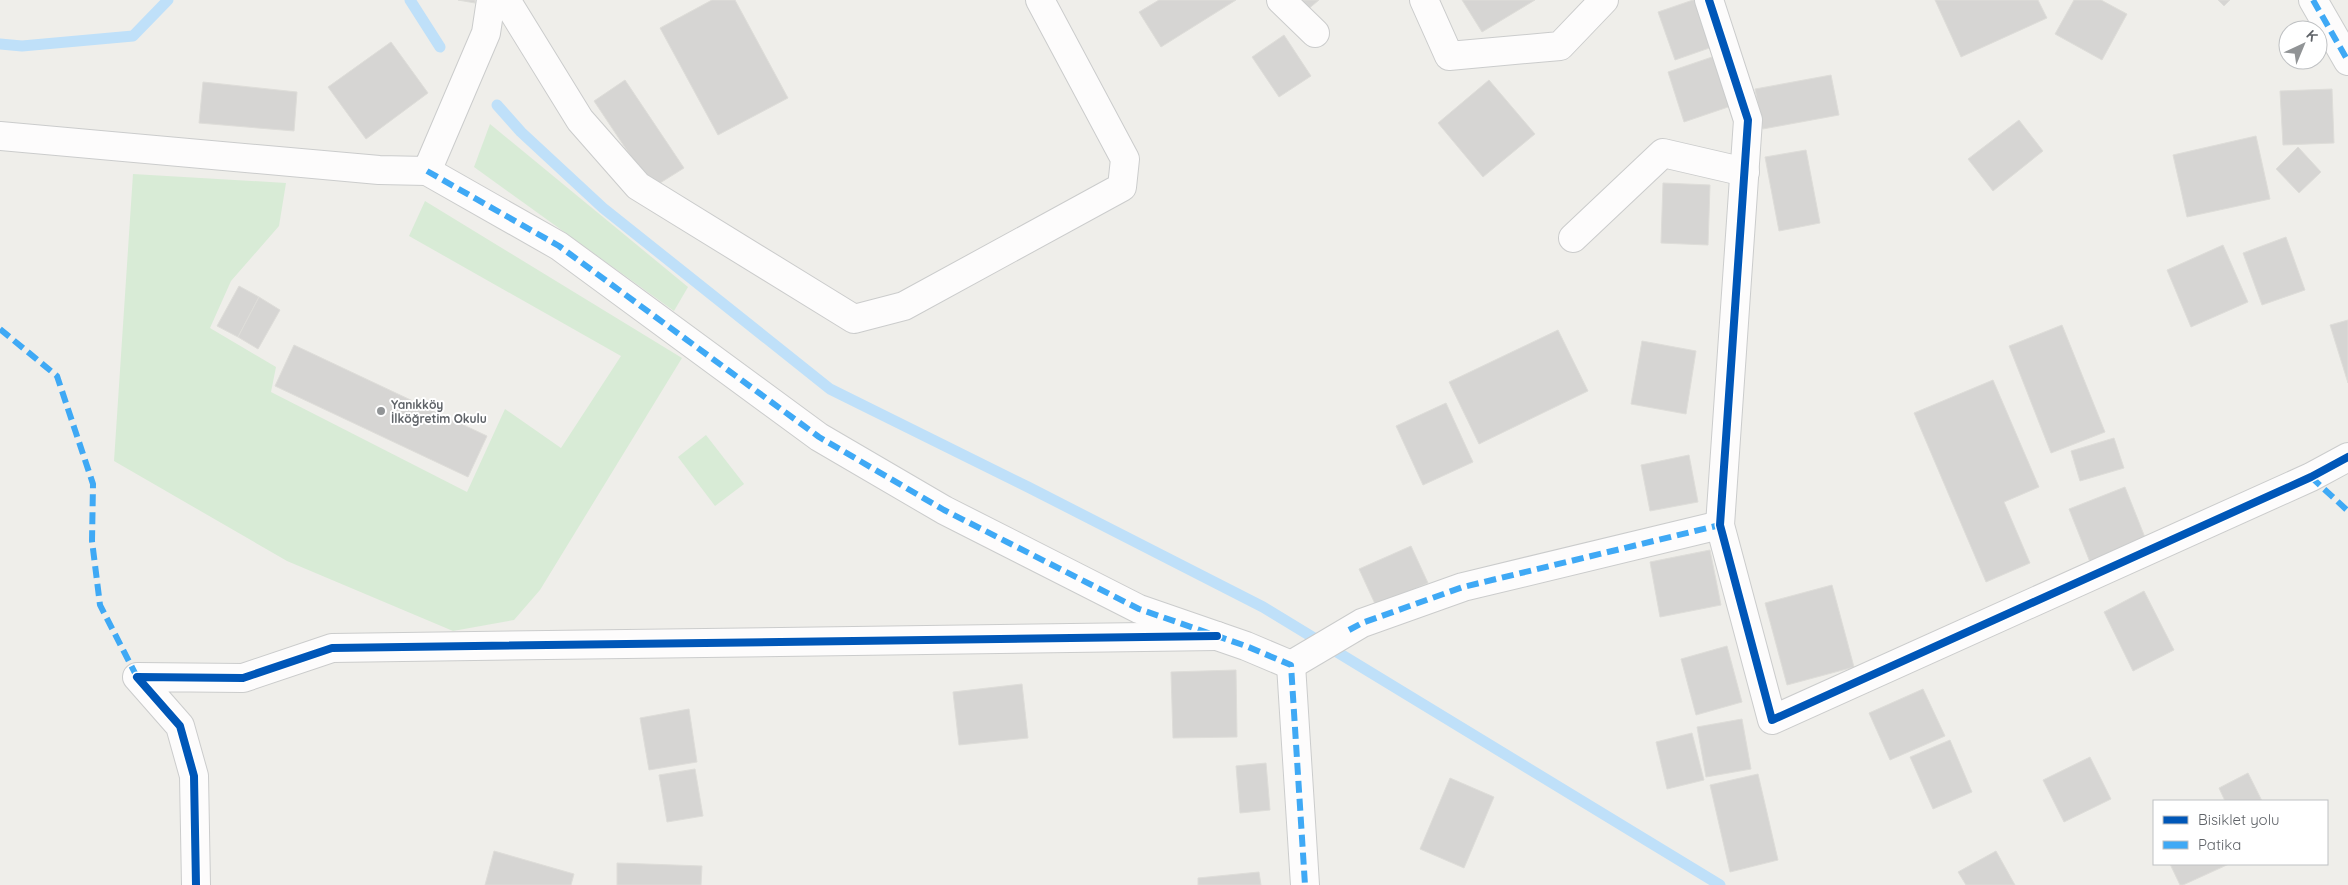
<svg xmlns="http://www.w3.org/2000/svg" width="2348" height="885" viewBox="0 0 2348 885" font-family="Quicksand,sans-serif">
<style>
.green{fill:#d8ebd6}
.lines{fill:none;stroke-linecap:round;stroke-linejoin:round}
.stream{stroke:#bfe0f9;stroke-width:11}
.building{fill:#d6d5d3;stroke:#deddd9}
.minor-casing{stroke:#cbcccc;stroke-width:30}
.minor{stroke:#fdfcfc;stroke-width:28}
.quiet{stroke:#3fa9f5;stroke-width:6;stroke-dasharray:12 6;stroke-linecap:butt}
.cycleway-casing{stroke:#fff;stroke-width:11}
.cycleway{stroke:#0057b8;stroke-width:8}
.poi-dot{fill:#919496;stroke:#fff;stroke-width:2}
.labels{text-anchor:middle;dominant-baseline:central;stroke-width:4;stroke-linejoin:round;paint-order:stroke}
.poi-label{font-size:12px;font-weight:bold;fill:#5f6368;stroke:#fff;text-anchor:start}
</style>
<rect width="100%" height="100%" fill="#efeeea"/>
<g class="green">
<polygon points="490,124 688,287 674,311 474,167"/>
<polygon points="133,174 286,183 279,226 231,281 210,328 276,367 271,392 467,492 505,409 561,448 621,356 409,236 425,201 682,358 540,590 514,620 453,631 287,561 114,461"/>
<polygon points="706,435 744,484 715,506 678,457"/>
</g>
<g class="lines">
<g class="stream">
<polyline points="410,0 440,47"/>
<polyline points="0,44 22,46 133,36 168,0"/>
<polyline points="497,105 521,132 603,208 830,389 1028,487 1263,607 1720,885"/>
</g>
</g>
<g class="building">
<polygon points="458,0 475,0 475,3"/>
<polygon points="712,0 735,0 788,98 718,135 660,28"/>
<polygon points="1159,0 1236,0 1161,47 1139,12"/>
<polygon points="1297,0 1319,0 1306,11"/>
<polygon points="1462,0 1535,0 1482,32"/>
<polygon points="1693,0 1699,0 1715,46 1675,60 1658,12"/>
<polygon points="1935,0 2038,0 2047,18 1961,57"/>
<polygon points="2074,0 2101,0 2127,14 2102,60 2055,34"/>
<polygon points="2218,0 2230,0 2224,6"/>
<polygon points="1284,35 1311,76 1279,97 1252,57"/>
<polygon points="391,42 428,93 366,139 328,87"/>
<polygon points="1718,55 1734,105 1684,122 1668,72"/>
<polygon points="1831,75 1839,115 1763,129 1755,89"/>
<polygon points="625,80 684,168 652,188 594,101"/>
<polygon points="1489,80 1535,134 1483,177 1438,123"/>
<polygon points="203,82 297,92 294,131 199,123"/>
<polygon points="2332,89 2334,143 2283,145 2280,91"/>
<polygon points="2019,120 2043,151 1993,191 1968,159"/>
<polygon points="2256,136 2270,199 2187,217 2173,155"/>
<polygon points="2298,147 2321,172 2299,193 2276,169"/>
<polygon points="1806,150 1820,223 1779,231 1765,157"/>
<polygon points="1663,183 1710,185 1708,245 1661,243"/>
<polygon points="2286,237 2305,290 2262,305 2243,253"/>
<polygon points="2223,245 2248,302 2191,327 2167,270"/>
<polygon points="239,286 259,297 238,337 217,326"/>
<polygon points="259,297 280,310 258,349 238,337"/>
<polygon points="2348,320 2348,383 2330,325"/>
<polygon points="2062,325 2105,432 2051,453 2009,346"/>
<polygon points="1558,330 1588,391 1479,444 1449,382"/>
<polygon points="1642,341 1696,351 1686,414 1631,404"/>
<polygon points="294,345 487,436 468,477 275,386"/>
<polygon points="1993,380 2039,487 2004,502 2030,563 1986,582 1914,413"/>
<polygon points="1446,403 1473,462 1423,485 1396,426"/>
<polygon points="2114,438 2124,468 2080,481 2071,451"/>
<polygon points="1689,455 1698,502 1650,511 1641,465"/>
<polygon points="2125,487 2148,545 2092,567 2069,509"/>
<polygon points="1411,546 1428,583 1376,606 1359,569"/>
<polygon points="1710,550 1721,605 1660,617 1650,562"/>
<polygon points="1832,585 1854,667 1787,685 1765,603"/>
<polygon points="2144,591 2174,650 2133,671 2104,612"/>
<polygon points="1727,646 1742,702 1696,715 1681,659"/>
<polygon points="1236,670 1237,737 1173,738 1171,672"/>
<polygon points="1022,684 1028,738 959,745 953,692"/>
<polygon points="1923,689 1945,736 1890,760 1869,713"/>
<polygon points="689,709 697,762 649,770 640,718"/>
<polygon points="1742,719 1751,769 1706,777 1697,727"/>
<polygon points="1692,733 1704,780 1667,789 1656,742"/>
<polygon points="1950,740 1972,792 1933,809 1910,757"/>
<polygon points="2090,757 2111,799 2064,822 2043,780"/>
<polygon points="1266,763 1270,810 1240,813 1236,766"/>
<polygon points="695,769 703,816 667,822 659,775"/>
<polygon points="2248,773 2262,801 2225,801 2219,788"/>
<polygon points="1758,774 1778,860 1730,872 1710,785"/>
<polygon points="1450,778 1494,797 1464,868 1420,849"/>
<polygon points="494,851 574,874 571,885 485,885"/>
<polygon points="1996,851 2015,885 1966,885 1958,872"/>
<polygon points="617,863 702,866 701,885 617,885"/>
<polygon points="2170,864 2229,864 2183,885 2180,885"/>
<polygon points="1259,872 1261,885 1198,885 1198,878"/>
</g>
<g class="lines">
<g class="minor-casing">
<g id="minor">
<polyline points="506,0 580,120 638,186 854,319 904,306 1122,187 1125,159 1040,0"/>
<polyline points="1281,0 1315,33"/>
<polyline points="1424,0 1449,56 1560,46 1604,0"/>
<polyline points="1709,0 1748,120 1720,525 1772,720 2311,477 2348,457"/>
<polyline points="2313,0 2348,61"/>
<polyline points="0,136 379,170 427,171 486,33 491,0"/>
<polyline points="427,171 559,246 819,437 944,510 1139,609 1246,646 1291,665"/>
<polyline points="1573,238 1663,153 1745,172"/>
<polyline points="1291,665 1362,623 1463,587 1720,525"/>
<polyline points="1291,665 1305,885"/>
<polyline points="196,885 194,776 180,726 137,677 243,678 332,648 1217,636"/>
</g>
</g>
<use href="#minor" class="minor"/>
<g class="quiet">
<polyline points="2313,0 2348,61"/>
<polyline points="427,171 559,246 819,437 944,510 1139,609 1246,646 1291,665 1305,885"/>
<polyline points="0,329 57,376 93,484 92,541 100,605 137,677"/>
<polyline points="2311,477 2348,511"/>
<polyline points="1349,630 1362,623 1463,587 1720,525"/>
</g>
<g class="cycleway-casing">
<g id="cycleway">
<polyline points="1709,0 1748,120 1720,525 1772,720 2311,477 2348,457"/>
<polyline points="196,885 194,776 180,726 137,677 243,678 332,648 1217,636"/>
</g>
</g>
<use href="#cycleway" class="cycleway"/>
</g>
<circle class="poi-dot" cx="381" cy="411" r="5"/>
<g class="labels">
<g class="poi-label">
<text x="391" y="404">Yanıkköy<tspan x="391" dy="14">İlköğretim Okulu</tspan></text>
</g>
</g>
<rect x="2153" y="800" width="175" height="65" fill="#ffffff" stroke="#bfc1c3"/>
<rect x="2163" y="816" width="25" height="8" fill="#0057b8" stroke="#bfc1c3"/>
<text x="2198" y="825" font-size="15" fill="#5f6368">Bisiklet yolu</text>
<rect x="2163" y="841" width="25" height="8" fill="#3fa9f5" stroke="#bfc1c3"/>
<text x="2198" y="850" font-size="15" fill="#5f6368">Patika</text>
<g transform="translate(2303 45) rotate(44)"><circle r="24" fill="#ffffff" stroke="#bfc1c3"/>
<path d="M0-4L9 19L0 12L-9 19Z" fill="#919496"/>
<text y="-8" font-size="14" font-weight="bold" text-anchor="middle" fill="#5f6368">K</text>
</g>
</svg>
